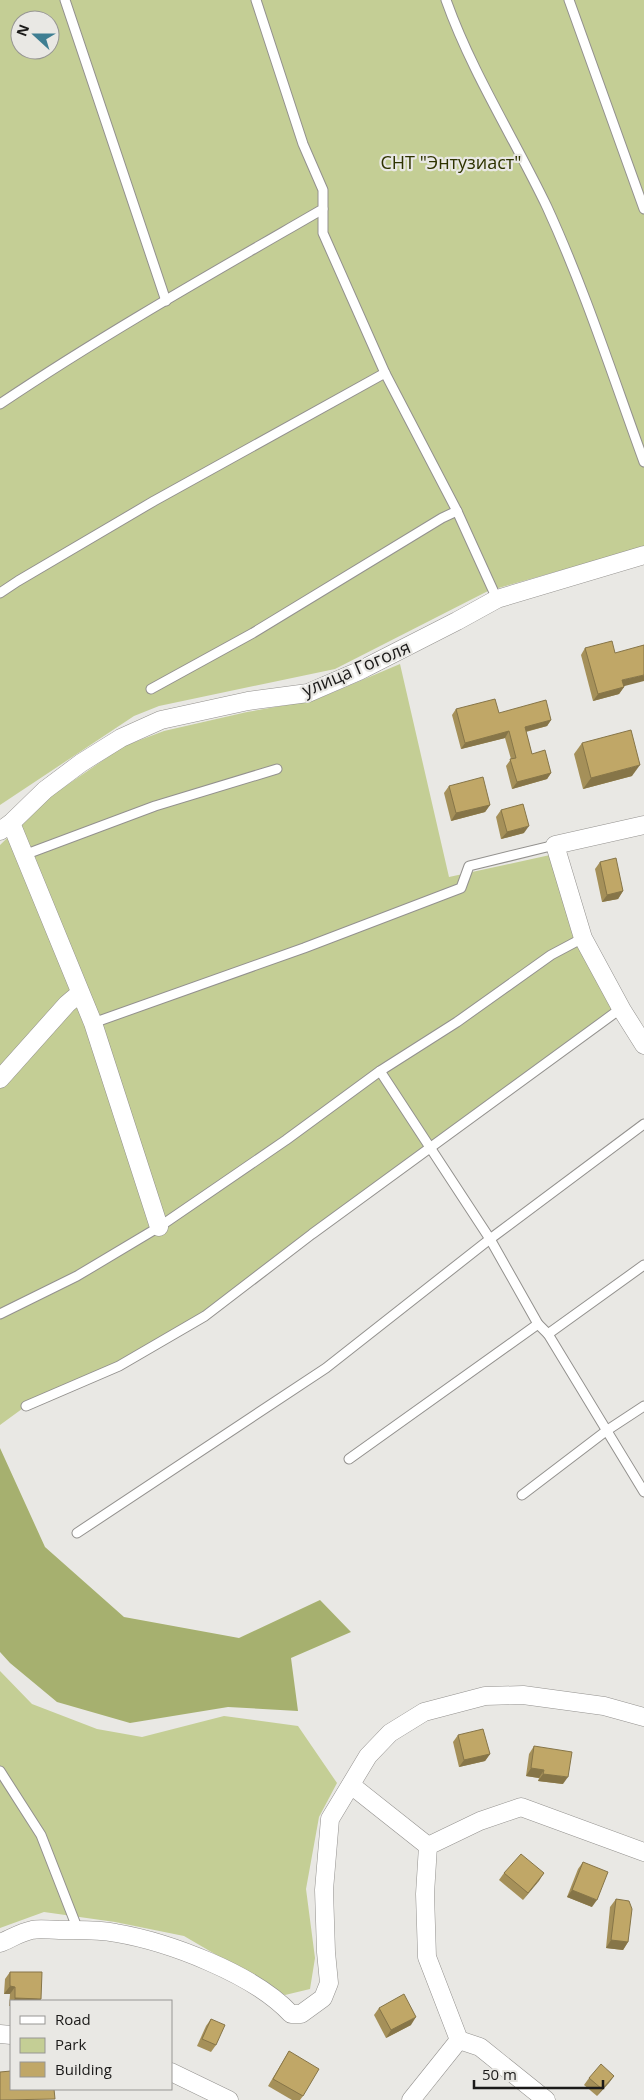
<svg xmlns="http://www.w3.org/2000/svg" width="644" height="2100" viewBox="0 0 644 2100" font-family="'Open Sans',sans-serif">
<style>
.green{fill:#c4ce95;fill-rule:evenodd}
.forest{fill:#a6b06f}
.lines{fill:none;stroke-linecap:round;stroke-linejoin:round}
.service-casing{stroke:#93918e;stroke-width:11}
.minor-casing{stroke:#93918e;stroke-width:19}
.service{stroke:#fff;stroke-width:9}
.minor{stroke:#fff;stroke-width:18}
.wall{fill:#a59059}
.shaded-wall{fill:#867548}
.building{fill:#c0a767;stroke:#867548}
.labels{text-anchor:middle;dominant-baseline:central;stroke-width:4.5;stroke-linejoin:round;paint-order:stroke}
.park-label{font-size:18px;fill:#2e3300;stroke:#e9e8e4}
.street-label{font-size:18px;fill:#1b1a19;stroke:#e9e8e4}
</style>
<rect width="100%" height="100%" fill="#e9e8e4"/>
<g class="green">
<path d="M0,0H644V547L488,591L335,669L159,706L134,716L0,805ZM20,20H50V50H20Z"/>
<polygon points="400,664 449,877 550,855 616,1012 205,1316 119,1366 26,1406 0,1425 0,845 51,796 124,746 164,731 247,712 315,700"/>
<polygon points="0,1671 32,1704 97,1729 142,1737 224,1716 298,1726 337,1783 319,1817 306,1889 315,1958 310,1989 285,1995 184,1936 115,1922 44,1912 0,1928"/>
</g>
<polygon class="forest" points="0,1448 45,1547 124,1617 239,1638 320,1600 351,1632 291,1658 298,1711 228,1707 130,1723 57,1702 10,1663 0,1652"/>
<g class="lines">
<g class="service-casing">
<g id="service">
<polyline points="65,0 166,301"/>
<path d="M446,0C472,73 514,138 547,207C585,290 613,377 644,462"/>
<polyline points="569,0 644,209"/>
<polyline points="323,209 323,233 385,373 457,511 497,599"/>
<path d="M0,404C104,334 214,272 323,209V190L303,144L256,0"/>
<polyline points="0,593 18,581 154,501 385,373"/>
<polyline points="151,689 253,633 442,518 457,511"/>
<polyline points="24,855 155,806 277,769"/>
<polyline points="93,1023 304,948 461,888 469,866 555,845"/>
<polyline points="380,1071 490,1239 538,1324 548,1334 644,1492"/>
<polyline points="0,1314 77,1276 159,1227 286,1140 380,1071 457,1022 551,955 583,938"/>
<polyline points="548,1334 644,1265"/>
<polyline points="26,1406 119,1366 205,1316 312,1234 616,1012"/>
<polyline points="349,1459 538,1324"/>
<polyline points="522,1495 606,1431 644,1406"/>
<polyline points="77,1533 326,1368 490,1239 644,1124"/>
<polyline points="0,1771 41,1835 78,1930"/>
</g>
</g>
<g class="minor-casing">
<g id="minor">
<polyline points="11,823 93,1023 159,1227"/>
<polyline points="644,825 555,845 583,938 622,1010 644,1045"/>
<polyline points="0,831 11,823 45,790 81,763 121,738 161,720 248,701 308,693 359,671 457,621 497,599 644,555"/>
<polyline points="0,1079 67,1004 80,993"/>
<polyline points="351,1785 428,1846"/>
<path d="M0,1943C10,1939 21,1932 32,1930C40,1928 50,1930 59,1930C77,1930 97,1929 116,1933C169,1942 254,1974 291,2014H301L323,1998L329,1983L326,1952L324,1890L330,1819L368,1756L390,1733L424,1712L485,1696L523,1695L604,1706L644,1717"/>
<polyline points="0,2034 11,2035"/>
<polyline points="171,2072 229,2100"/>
<polyline points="411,2100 459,2040"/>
<polyline points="546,2100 480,2047 459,2040 427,1957 425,1894 428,1846 480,1821 521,1807 644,1852"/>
</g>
</g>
<use href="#service" class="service"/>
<use href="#minor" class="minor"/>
</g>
<g class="wall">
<polygon points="585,648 615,653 624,687 619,694 593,701 581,655"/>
<polygon points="456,709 499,713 551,720 547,726 526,732 532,754 551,773 547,779 512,789 506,766 511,759 505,738 461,749 452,715"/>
<polygon points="582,743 632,776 583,789 574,754"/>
<polygon points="449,786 490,805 485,812 451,821 444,793"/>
<polygon points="501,810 524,833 501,839 496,817"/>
<polygon points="600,862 623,891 618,899 602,902 595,869"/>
<polygon points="458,1735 490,1754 485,1761 459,1767 453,1742"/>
<polygon points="534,1746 563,1784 538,1781 539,1778 526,1776 529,1754"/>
<polygon points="583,1862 592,1907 567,1897 578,1869"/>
<polygon points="504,1873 544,1873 523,1900 499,1880"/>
<polygon points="616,1899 628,1942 623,1950 606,1948 610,1907"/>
<polygon points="10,1972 40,2001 11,2001 11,2006 9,2006 10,1994 4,1994 5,1979"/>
<polygon points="379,2008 411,2025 386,2038 374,2015"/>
<polygon points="211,2019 216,2045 211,2052 197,2046 206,2026"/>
<polygon points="289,2051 303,2096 300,2100 292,2100 268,2086"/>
<polygon points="614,2076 597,2096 584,2085 589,2078"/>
</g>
<g class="shaded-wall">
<polygon points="644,675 644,681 617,688 622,680"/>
<polygon points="624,687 619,694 593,701 598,694"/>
<polygon points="551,720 547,726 520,733 525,727"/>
<polygon points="509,731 505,738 461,749 465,743"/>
<polygon points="640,765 632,776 583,789 591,778"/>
<polygon points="551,773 547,779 512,789 517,782"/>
<polygon points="490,805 485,812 451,821 456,813"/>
<polygon points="529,826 524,833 501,839 507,832"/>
<polygon points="623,891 618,899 602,902 607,895"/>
<polygon points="490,1754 485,1761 459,1767 464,1760"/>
<polygon points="531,1768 544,1770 539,1778 526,1776"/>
<polygon points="543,1774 568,1777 563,1784 538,1781"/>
<polygon points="544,1873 539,1881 523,1900 528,1893"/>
<polygon points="572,1890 597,1900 592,1907 567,1897"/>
<polygon points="611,1940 628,1942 623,1950 606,1948"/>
<polygon points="10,1986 15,1987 10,1994 4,1994"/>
<polygon points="15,1998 41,1999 40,2001 13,2001"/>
<polygon points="416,2017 411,2025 386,2038 391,2030"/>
<polygon points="614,2076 609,2083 597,2096 602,2089"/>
</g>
<g class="building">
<polygon points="612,641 615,653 644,645 644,675 622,680 624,687 598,694 585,648"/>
<polygon points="495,699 499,713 546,700 551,720 525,727 532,754 545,750 551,773 517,782 510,759 516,758 509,731 465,743 456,709"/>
<polygon points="631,730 640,765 591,778 582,743"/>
<polygon points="483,777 490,805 456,813 449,786"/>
<polygon points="523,804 529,826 507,832 501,810"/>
<polygon points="616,858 623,891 607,895 600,862"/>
<polygon points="483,1729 490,1754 464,1760 458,1735"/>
<polygon points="534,1746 572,1752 568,1777 543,1774 544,1770 531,1768"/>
<polygon points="521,1854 544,1873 528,1893 504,1873"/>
<polygon points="583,1862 608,1872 597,1900 572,1890"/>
<polygon points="616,1899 629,1901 632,1909 628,1942 611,1940"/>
<polygon points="10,1972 42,1972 41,1999 15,1998 15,1987 10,1986"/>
<polygon points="404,1994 416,2017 391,2030 379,2008"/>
<polygon points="211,2019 225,2025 216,2045 202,2039"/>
<polygon points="289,2051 319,2069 303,2096 273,2079"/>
<polygon points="601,2064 614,2076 602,2089 589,2078"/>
<polygon points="11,2071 11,2089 54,2089 55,2099 0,2100 0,2072"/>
</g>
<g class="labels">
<g class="park-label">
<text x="451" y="162">СНТ "Энтузиаст"</text>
</g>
<g class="street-label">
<text transform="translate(356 668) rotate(-23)">улица Гоголя</text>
</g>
</g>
<rect x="10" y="2000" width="162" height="90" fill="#e9e8e4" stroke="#979693"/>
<rect x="20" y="2016" width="25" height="8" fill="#ffffff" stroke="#979693"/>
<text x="55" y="2025" font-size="15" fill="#1b1a19">Road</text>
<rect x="20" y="2038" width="25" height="15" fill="#c4ce95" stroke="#979693"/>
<text x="55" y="2050" font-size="15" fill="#1b1a19">Park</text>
<rect x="20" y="2062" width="25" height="15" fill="#c0a767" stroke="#979693"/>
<text x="55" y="2075" font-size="15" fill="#1b1a19">Building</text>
<g transform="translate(35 35) rotate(291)"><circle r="24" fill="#e9e8e4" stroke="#979693"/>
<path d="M0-4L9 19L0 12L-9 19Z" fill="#3e7e92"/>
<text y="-8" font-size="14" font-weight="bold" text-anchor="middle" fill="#1b1a19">N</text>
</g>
<path d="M474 2080v8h129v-8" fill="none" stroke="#1b1a19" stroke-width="2.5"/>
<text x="482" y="2080" font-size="15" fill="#1b1a19" stroke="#e9e8e4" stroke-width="4" paint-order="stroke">50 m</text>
</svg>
